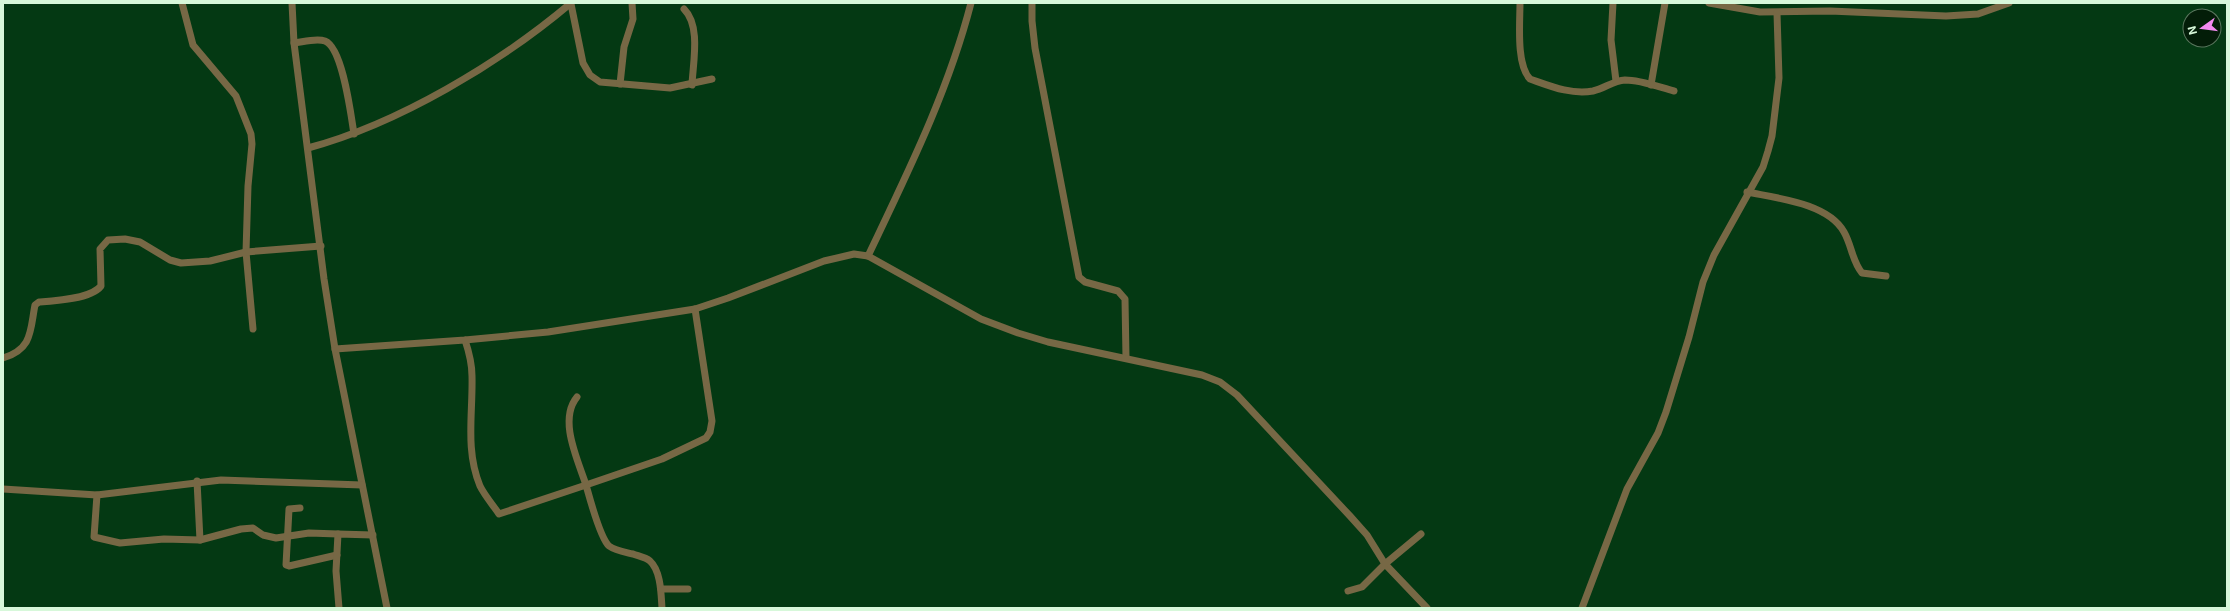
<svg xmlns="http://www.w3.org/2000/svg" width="2230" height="611" viewBox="0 0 2230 611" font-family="Inter,sans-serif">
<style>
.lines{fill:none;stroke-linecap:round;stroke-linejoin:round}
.minor{stroke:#776845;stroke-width:7}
</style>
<rect width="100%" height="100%" fill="#043913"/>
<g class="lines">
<g class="minor">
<polyline points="182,3 193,45 236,96 251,134 252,144 248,186 246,252 253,329"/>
<polyline points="292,3 294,43 324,279 335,349 387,608"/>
<polyline points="1032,3 1032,21 1035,48 1079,277 1085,282 1118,291 1125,299 1126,358"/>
<path d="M1520,3C1520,22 1516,65 1530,79C1550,86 1571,95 1593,91C1605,88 1613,81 1625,80C1641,80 1659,87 1674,91"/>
<polyline points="1613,3 1611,40 1616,81"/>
<polyline points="1709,3 1760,12 1830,11 1946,16 1978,14 2009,3"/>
<polyline points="571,4 583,63 590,75 600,82 670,88 712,79"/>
<path d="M684,9C701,26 693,62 692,85"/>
<path d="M294,43C303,42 316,38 325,41C343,48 351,116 354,134"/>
<polyline points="620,84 624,47 633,19 632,3"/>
<polyline points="1651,85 1665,3"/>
<path d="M308,148C398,124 500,63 571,3"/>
<path d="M1747,192C1776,198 1828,203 1844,232C1852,246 1852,261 1862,273L1886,276"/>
<path d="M868,256C907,174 948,92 971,3"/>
<path d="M465,340C469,352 472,364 472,376C473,413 465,450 480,486C485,496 493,505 499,514L586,485C590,499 600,538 609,546C616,551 625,552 633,554C638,556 645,557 650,561C661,571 661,594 662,608"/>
<polyline points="335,349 465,340 548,332 695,309 728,298 824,261 854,254 868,256 981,319 1018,333 1048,342 1202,375 1220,382 1237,395 1350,516 1367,535 1385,564 1427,608"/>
<path d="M3,358C33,349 30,330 35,305L39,302C55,301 91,299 101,286L100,249L108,240L125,239L140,242L170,260L181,263L210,261L246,252L321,246"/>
<path d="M577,397C558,420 578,460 586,485L662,459L706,438L710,432L712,421L695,309"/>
<polyline points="197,481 200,540"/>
<polyline points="3,489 97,495 221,480 362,485"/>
<polyline points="97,495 94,537 120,543 164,539 200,540 241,529 253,528 263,535 276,538 309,533 338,534"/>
<polyline points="300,508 289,509 286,565 289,566 337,555"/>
<polyline points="661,589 688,589"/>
<polyline points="1348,591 1362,587 1385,564 1421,534"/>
<polyline points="339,608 336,571 338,534 373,535"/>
<polyline points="1582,608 1627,489 1658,433 1666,412 1689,337 1703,282 1714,255 1763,167 1768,151 1772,136 1779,78 1777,13"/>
</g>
</g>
<rect width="2230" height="611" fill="none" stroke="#d7f8da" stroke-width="8"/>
<g transform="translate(2202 28) rotate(256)"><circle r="19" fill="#031d08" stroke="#58755c"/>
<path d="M0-3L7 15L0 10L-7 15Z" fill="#f38af1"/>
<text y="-6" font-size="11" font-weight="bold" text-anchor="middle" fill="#d7f8da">N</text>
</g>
</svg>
